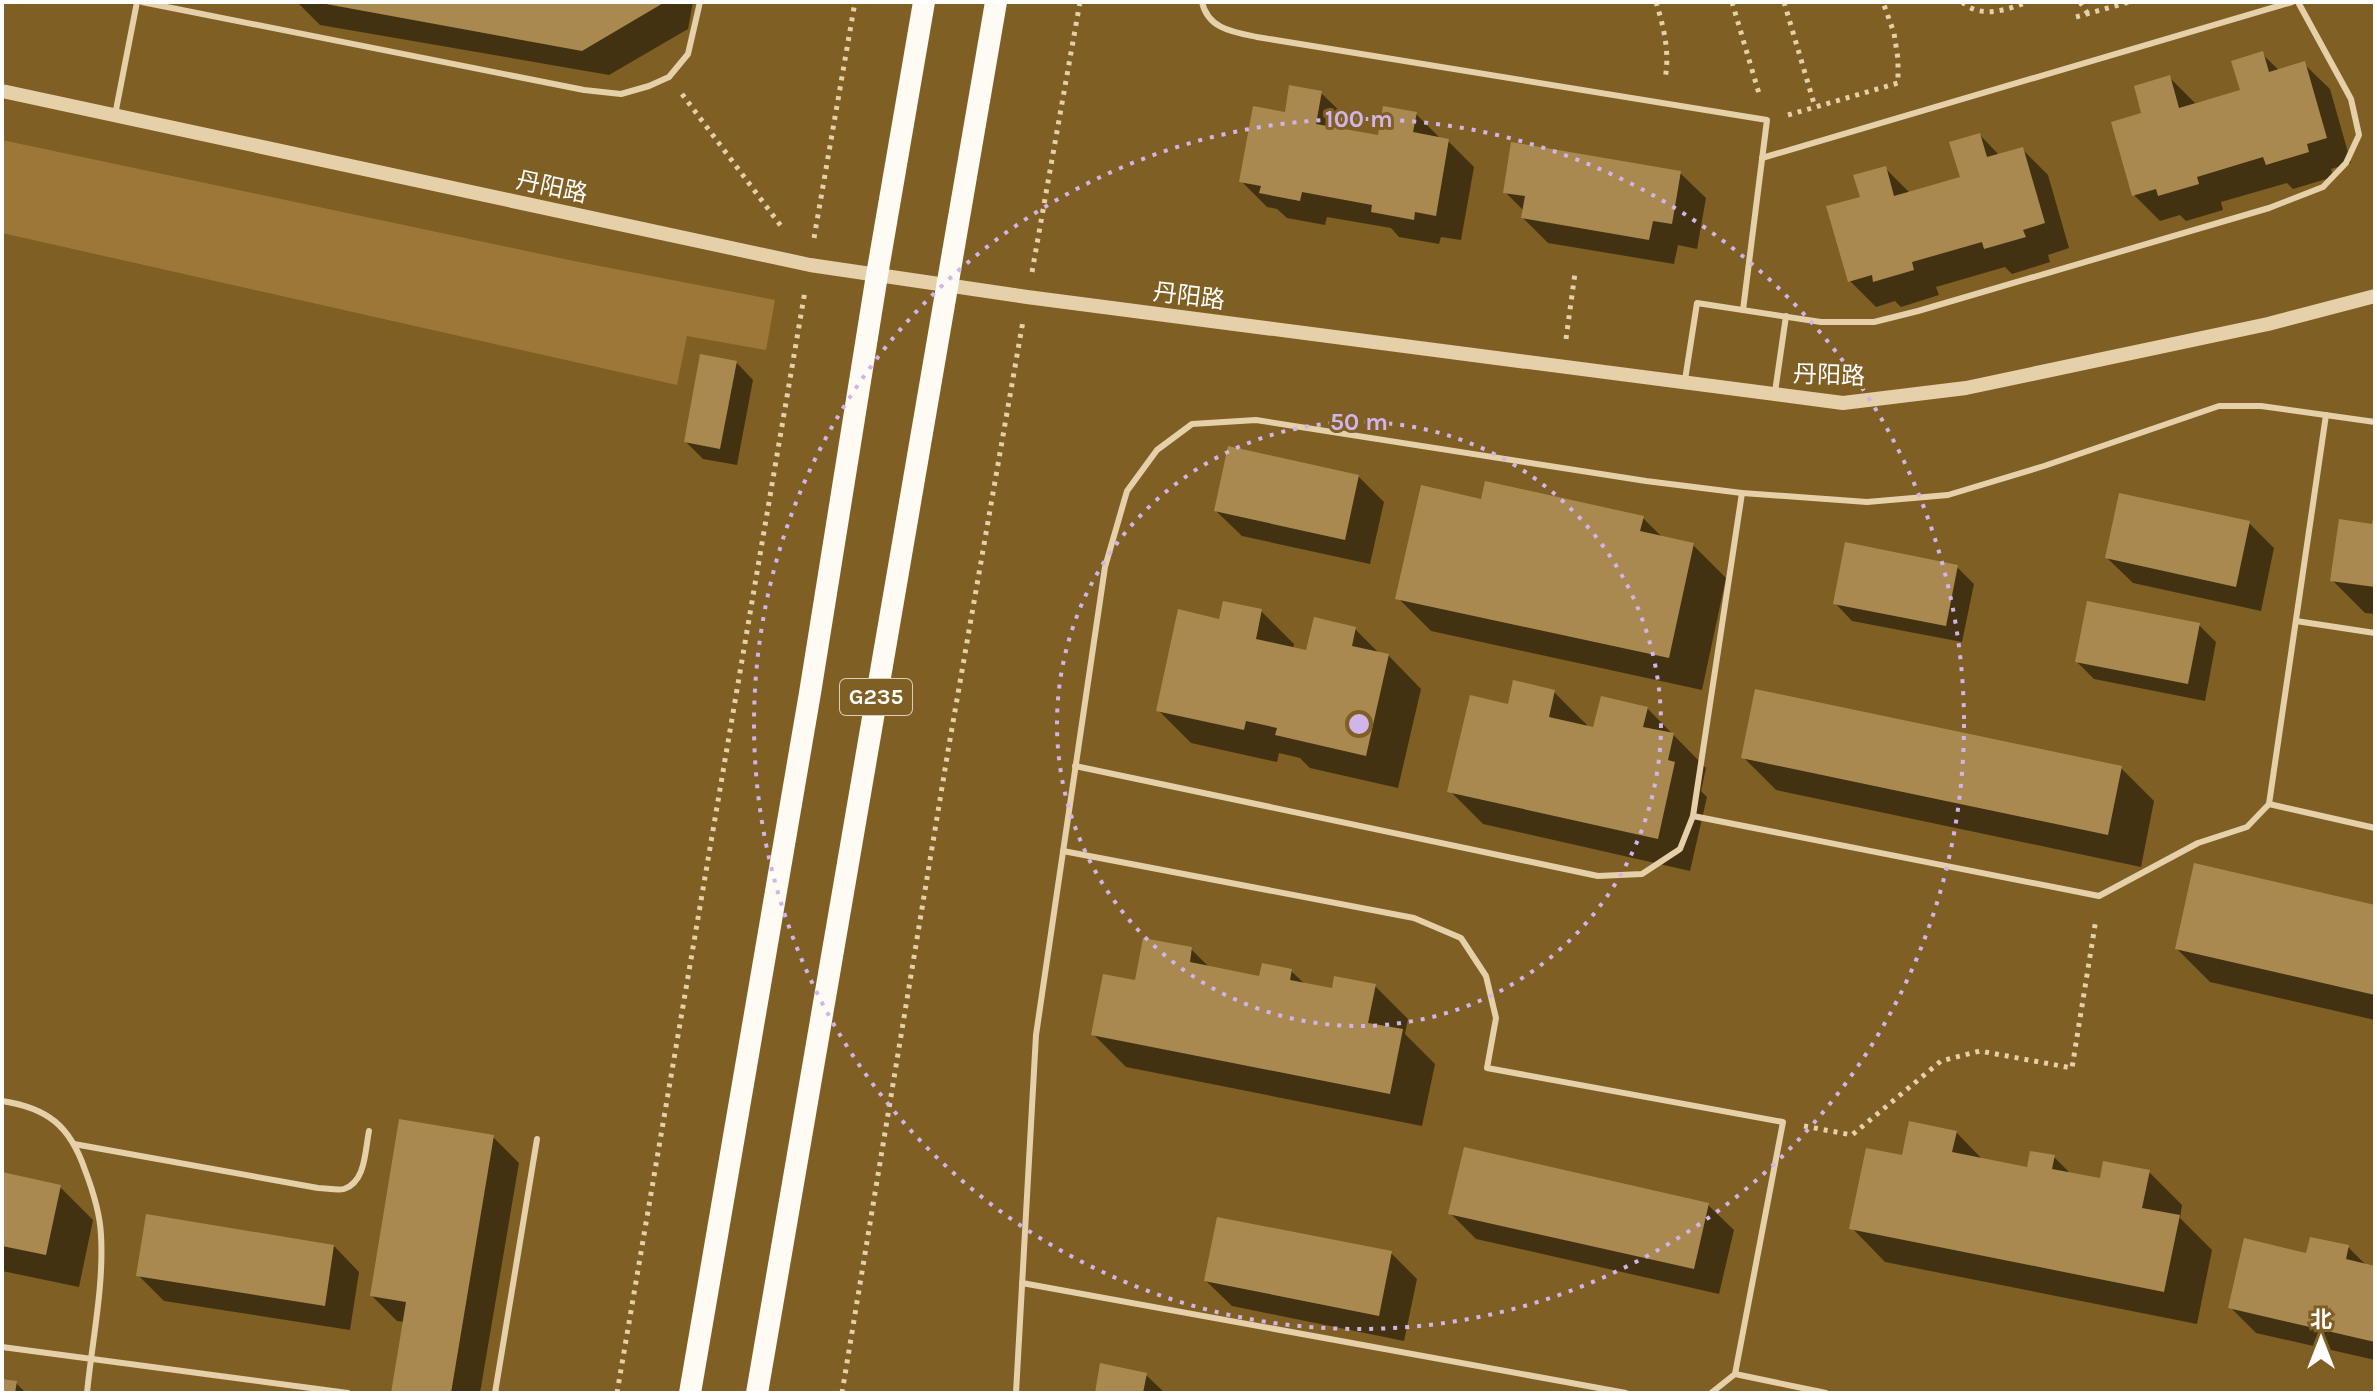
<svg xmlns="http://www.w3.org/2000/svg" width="2377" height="1395" viewBox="0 0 2377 1395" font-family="Karla,'Noto Sans SC',sans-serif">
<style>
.green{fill:#9c7737}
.shadow{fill:#0007}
.building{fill:#aa8950}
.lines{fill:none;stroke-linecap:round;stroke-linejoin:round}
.path{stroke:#e6d0a9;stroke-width:5;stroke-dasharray:4 6;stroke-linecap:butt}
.service{stroke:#e6d0a9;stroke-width:6}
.tertiary{stroke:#e6d0a9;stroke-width:14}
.trunk{stroke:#fefbf4;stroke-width:22}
.ring{fill:none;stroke:#d1b5e9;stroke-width:4;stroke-dasharray:4 8}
.labels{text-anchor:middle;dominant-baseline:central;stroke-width:6;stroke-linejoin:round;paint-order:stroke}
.shield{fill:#7f5f23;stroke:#d9cfbd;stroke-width:2}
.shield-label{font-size:22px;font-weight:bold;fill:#fff}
.street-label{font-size:24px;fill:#fff;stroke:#7f5f23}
.centre{fill:#d1b5e9;stroke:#7f5f23;stroke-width:4}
.ring-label{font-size:24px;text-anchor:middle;font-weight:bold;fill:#d1b5e9;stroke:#7f5f23;stroke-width:6;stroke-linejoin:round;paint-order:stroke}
</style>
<rect width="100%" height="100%" fill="#7f5f23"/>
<polygon class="green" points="2,140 574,261 775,300 766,350 687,336 677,385 2,233"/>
<g class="shadow">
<polygon points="297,2 693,2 688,29 609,75 320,25"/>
<polygon points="2262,54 2280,71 2304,64 2330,89 2351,163 2331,169 2333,177 2293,189 2287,183 2221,202 2223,210 2186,221 2180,215 2160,221 2134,195 2144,114 2170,78 2195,103 2242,91"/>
<polygon points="1321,93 1347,118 1344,131 1380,137 1416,114 1442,140 1448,141 1474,167 1461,240 1441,237 1439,244 1399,237 1391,228 1327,217 1325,225 1287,218 1277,209 1267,207 1241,181 1286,114"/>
<polygon points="1980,135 2000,156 2022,149 2048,175 2069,248 2048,255 2050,262 2012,274 2005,267 1936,287 1939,295 1901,307 1895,301 1876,307 1850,281 1862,198 1885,168 1911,194 1962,179"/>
<polygon points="1680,173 1706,198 1697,249 1678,245 1674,264 1548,243 1523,218 1524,211 1505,192"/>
<polygon points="736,362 753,380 737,465 703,459 686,442"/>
<polygon points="1358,476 1384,502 1370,564 1242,536 1216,511"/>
<polygon points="1482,501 1643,518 1663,538 1693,545 1726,578 1702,690 1431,631 1398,598"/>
<polygon points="2375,520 2375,614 2365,613 2332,580 2374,526"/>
<polygon points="2249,523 2274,548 2261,611 2133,583 2107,558"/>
<polygon points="1957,567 1974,584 1962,642 1852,621 1835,603"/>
<polygon points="1261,611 1294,644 1293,649 1308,653 1355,629 1380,654 1388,655 1421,689 1398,788 1310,768 1300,758 1279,753 1277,762 1191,743 1158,710 1220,621"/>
<polygon points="2199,625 2216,642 2205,701 2094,679 2077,662"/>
<polygon points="1554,692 1587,725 1586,727 1595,729 1647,708 1706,768 1701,791 1707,797 1690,871 1483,824 1450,791 1509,706"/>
<polygon points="1743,757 2121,768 2154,801 2141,867 1776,790"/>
<polygon points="2375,907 2375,1020 2210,982 2177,949"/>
<polygon points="1191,949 1210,968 1260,978 1291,971 1306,985 1334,991 1375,986 1408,1019 1405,1034 1435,1064 1422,1126 1126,1067 1093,1034 1136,983"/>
<polygon points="1956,1132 1984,1161 2028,1170 2054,1157 2072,1175 2102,1181 2149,1172 2182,1205 2180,1218 2212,1250 2197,1324 1885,1262 1852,1228 1904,1158"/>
<polygon points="493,1137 519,1163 480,1393 393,1393 405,1322 397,1321 372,1296"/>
<polygon points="2,1174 60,1187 93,1220 79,1287 2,1271"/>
<polygon points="1708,1205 1734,1230 1719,1294 1476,1239 1451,1214"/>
<polygon points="334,1246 359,1272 350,1330 164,1301 138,1275"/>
<polygon points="2348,1247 2367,1266 2375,1268 2375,1360 2256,1333 2230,1307 2308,1255"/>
<polygon points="1391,1253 1417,1279 1404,1341 1232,1306 1206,1281"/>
<polygon points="1146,1375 1165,1393 1097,1393"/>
<polygon points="2,1381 16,1383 26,1393 2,1393"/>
</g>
<g class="building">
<polygon points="315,2 665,2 582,51"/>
<polygon points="2263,51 2269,72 2305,61 2327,138 2307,144 2309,152 2266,165 2263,157 2197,177 2199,184 2158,196 2156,189 2132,196 2111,122 2141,113 2134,86 2170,75 2179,108 2240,90 2231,61"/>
<polygon points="1289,85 1322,91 1316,124 1378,135 1383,106 1417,112 1413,132 1449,139 1436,216 1415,212 1414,220 1371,212 1372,205 1302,192 1300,201 1259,193 1261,186 1239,182 1253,106 1285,112"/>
<polygon points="1980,133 1987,157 2023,147 2045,223 2023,230 2026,237 1984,249 1982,242 1912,262 1914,270 1873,282 1872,275 1848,282 1826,206 1860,197 1853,175 1886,166 1894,196 1960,177 1949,142"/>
<polygon points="1511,142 1681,171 1672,224 1653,221 1649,240 1521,218 1525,196 1503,193"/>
<polygon points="700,354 737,361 720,449 684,442"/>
<polygon points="1228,446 1359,475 1345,540 1214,511"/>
<polygon points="1485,481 1644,516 1640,531 1694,543 1669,658 1395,599 1421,485 1481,499"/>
<polygon points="2119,493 2250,521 2236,587 2105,558"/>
<polygon points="2373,518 2375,518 2375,587 2330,581 2339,519 2372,524"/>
<polygon points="1845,542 1958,565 1946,626 1833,604"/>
<polygon points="1223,601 1262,609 1256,639 1306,650 1314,617 1356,627 1352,646 1389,654 1366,756 1275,735 1277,728 1246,721 1244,730 1156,711 1178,609 1219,619"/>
<polygon points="2087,601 2200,623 2188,684 2075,662"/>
<polygon points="1513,680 1555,690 1549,717 1593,727 1601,696 1648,707 1643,727 1674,733 1668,760 1675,762 1658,839 1447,792 1470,695 1508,704"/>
<polygon points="1755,689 2122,766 2108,835 1741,758"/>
<polygon points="2194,863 2375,905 2375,995 2175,949"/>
<polygon points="1143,938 1192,947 1190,962 1259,976 1262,963 1292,969 1290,980 1332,988 1334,976 1376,984 1368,1023 1403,1029 1390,1094 1091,1035 1103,974 1135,980"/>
<polygon points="399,1119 494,1135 451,1393 391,1393 406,1302 370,1296"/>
<polygon points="1909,1121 1957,1131 1952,1152 2027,1167 2030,1151 2055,1155 2052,1169 2100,1178 2103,1161 2150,1170 2142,1208 2180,1215 2164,1292 1849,1229 1866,1148 1902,1155"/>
<polygon points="1464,1147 1709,1203 1694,1269 1448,1214"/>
<polygon points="2,1172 61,1185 46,1255 2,1246"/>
<polygon points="146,1214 334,1245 325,1306 136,1276"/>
<polygon points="1217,1217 1392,1251 1379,1316 1204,1281"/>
<polygon points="2310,1237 2349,1245 2346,1259 2375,1266 2375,1342 2228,1308 2244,1238 2306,1253"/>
<polygon points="1100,1363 1147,1373 1143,1393 1095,1393"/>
<polygon points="2,1379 17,1381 15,1393 2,1393"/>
</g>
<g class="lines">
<g class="path">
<path d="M1656,2C1664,28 1670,53 1665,79"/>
<polyline points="1732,2 1760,97"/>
<polyline points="1784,2 1815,107"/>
<path d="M1962,2C1981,19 2006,10 2028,2"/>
<polyline points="2080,2 2088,14"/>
<polyline points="2076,17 2129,2"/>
<polyline points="682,94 784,230"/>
<polyline points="1788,115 1898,83 1898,59 1894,33 1883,2"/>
<polyline points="814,238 855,2"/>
<polyline points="1032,272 1080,2"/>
<polyline points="1566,339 1575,273"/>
<polyline points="1804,1126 1852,1135 1941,1061 1980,1051 2072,1068 2096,919"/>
<polyline points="617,1393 805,291"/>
<polyline points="842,1393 948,751 1023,321"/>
</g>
<g class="service">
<polyline points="142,2 584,90 621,94 649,86 669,77 688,54 700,2"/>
<path d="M1202,2C1208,29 1233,32 1257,37L1767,120L1743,310"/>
<polyline points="115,115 137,2"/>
<polyline points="1762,158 2292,2"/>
<polyline points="1685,380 1697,303 1821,322 1874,322 1918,311 2269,208 2323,187 2346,163 2359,135 2351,99 2298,2"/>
<polyline points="1775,392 1786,316"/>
<polyline points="2296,621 2375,633"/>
<polyline points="1075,766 1598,876 1642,874 1680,849 1693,816 1742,493"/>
<polyline points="2269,804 2375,828"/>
<polyline points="1693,816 2099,896 2198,843 2247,827 2269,804 2326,415"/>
<polyline points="1063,851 1414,918 1461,938 1486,976 1496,1018 1487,1068 1783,1122 1735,1374 1711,1393"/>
<path d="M2,1101C48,1108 70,1126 85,1170C93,1191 100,1212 101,1235C104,1287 92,1341 87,1393"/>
<path d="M74,1144L318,1188C326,1188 338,1191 344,1189C366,1182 365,1150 369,1131"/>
<polyline points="1022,1283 1626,1393"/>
<polyline points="2,1347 348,1393"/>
<polyline points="1735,1374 1826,1393"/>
<polyline points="495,1393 537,1139"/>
<polyline points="1016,1393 1036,1035 1105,567 1127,491 1157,450 1192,424 1256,420 1646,481 1742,493 1867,502 1948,495 2044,466 2219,406 2261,406 2375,422"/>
</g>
<polyline class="tertiary" points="2,91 810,265 1027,297 1843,403 1966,388 2268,324 2375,296"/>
<g class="trunk">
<polyline points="690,1393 810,693 877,275 924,2"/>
<polyline points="757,1393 996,2"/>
</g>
</g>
<g class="ring">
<circle cx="1359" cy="724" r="302"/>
<circle cx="1359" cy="724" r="605"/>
</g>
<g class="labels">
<rect class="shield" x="840" y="679" width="72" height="36" rx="6"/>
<g class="shield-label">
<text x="876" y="697">G235</text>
</g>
<g class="street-label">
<text transform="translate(552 187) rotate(12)">丹阳路</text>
<text transform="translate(1189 296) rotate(7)">丹阳路</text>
<text transform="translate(1829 375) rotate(2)">丹阳路</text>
</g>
</g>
<circle cx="1359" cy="724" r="12" class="centre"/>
<g class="ring-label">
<text x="1359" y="127">100 m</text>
<text x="1359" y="430">50 m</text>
</g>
<rect width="2377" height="1395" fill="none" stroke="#ffffff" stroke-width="8"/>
<g transform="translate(2321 1339)" stroke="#7f5f23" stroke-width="6" paint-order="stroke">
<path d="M0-6L14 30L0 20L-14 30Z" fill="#ffffff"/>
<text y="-12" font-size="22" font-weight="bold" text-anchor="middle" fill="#ffffff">北</text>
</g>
</svg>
